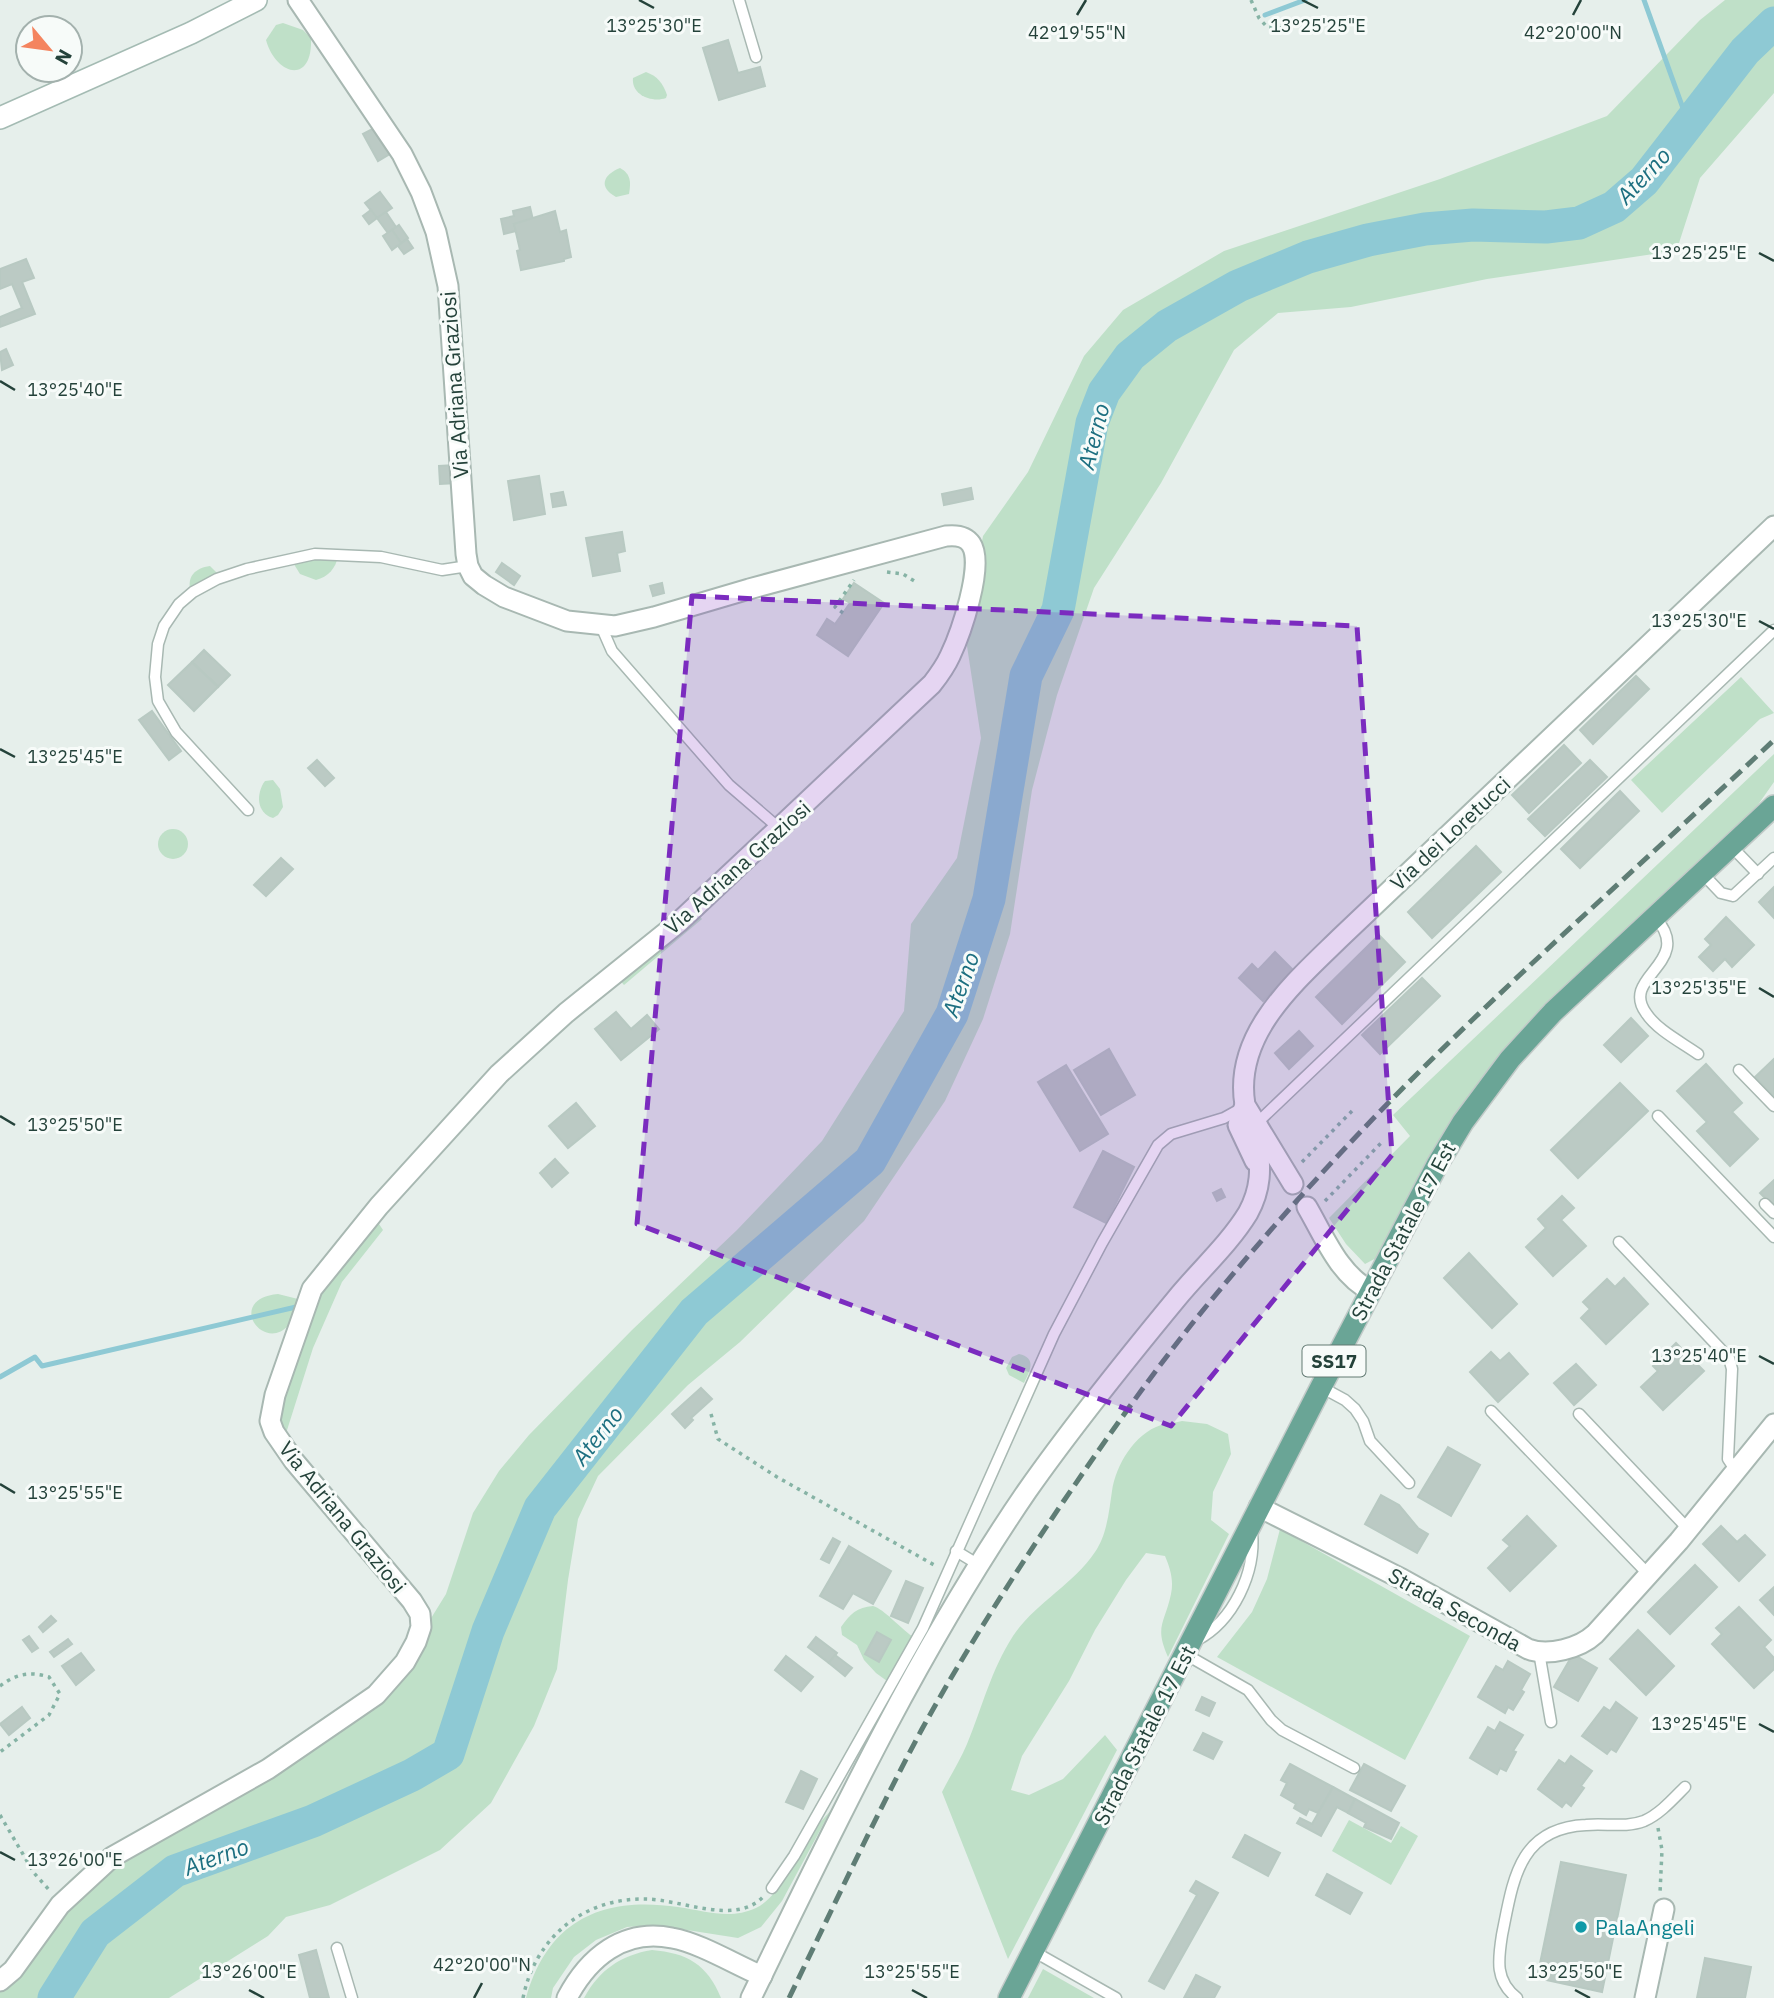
<svg xmlns="http://www.w3.org/2000/svg" width="1774" height="1998" viewBox="0 0 1774 1998" font-family="'IBM Plex Sans',sans-serif">
<style>
.green{fill:#bfe0c8}
.lines{fill:none;stroke-linecap:round;stroke-linejoin:round}
.stream{stroke:#8ec9d4;stroke-width:5}
.river{stroke:#8ec9d4;stroke-width:33}
.building{fill:#bbcac4;stroke:#b8c9c2;stroke-width:2}
.service-casing{stroke:#a8b8b2;stroke-width:13}
.minor-casing{stroke:#a8b8b2;stroke-width:23}
.secondary-casing{stroke:#a4bbb3;stroke-width:24}
.primary-casing{stroke:#c2cac8;stroke-width:24}
.path{stroke:#86b3a5;stroke-width:3.5;stroke-dasharray:3.5 5;stroke-linecap:butt}
.service{stroke:#fff;stroke-width:10}
.minor{stroke:#fff;stroke-width:19}
.secondary{stroke:#fff;stroke-width:21}
.primary{stroke:#6aa596;stroke-width:21}
.rail{stroke:#5f7d75;stroke-width:5;stroke-dasharray:14 7;stroke-linecap:butt}
.marked{fill:#7b2cbf;fill-opacity:0.2;stroke:#7b2cbf;stroke-width:5;stroke-dasharray:14 9;stroke-linejoin:round}
.ticks{fill:none;stroke:#24423a;stroke-width:2.5}
.culture-dot{fill:#0f9aa8;stroke:#f7fbf9;stroke-width:2.5}
.labels{text-anchor:middle;dominant-baseline:central;stroke-width:6;stroke-linejoin:round;paint-order:stroke}
.shield{fill:#f7fbf9;stroke:#637a73;stroke-width:2}
.shield-label{font-size:19px;font-weight:bold;fill:#24423a}
.street-label{font-size:21px;fill:#24423a;stroke:#f7fbf9}
.culture-label{font-size:21px;fill:#0d838f;stroke:#f7fbf9;text-anchor:start}
.water-label{font-size:23px;font-style:italic;fill:#1c6f80;stroke:#f7fbf9}
.ticks-label{font-size:18px;text-anchor:middle;fill:#24423a;stroke:#f7fbf9;stroke-width:6;stroke-linejoin:round;paint-order:stroke}
</style>
<rect width="100%" height="100%" fill="#e6efeb"/>
<g class="green">
<polygon points="1725,0 1774,0 1774,93 1700,178 1679,243 1660,253 1487,279 1351,307 1278,313 1234,350 1161,483 1094,588 1057,695 1032,790 1010,934 983,1019 945,1101 864,1221 740,1342 688,1385 598,1476 578,1519 568,1580 557,1669 534,1726 491,1803 440,1850 330,1905 286,1917 268,1936 169,1998 0,1998 0,1970 45,1908 70,1880 96,1857 260,1764 363,1692 420,1636 446,1594 473,1513 499,1471 529,1435 632,1330 737,1230 822,1141 904,1011 911,924 957,858 981,738 965,633 983,536 1028,472 1084,356 1123,310 1224,251 1440,179 1607,116 1700,20"/>
<path d="M283,23L303,30L311,38C313,85 276,76 266,40L276,25Z"/>
<path d="M646,72C657,76 663,83 667,95L666,98C652,103 631,95 633,78Z"/>
<path d="M620,168C631,174 631,182 629,194L616,197C598,187 603,175 620,168Z"/>
<path d="M338,556C336,568 328,577 316,580L300,574L292,561Z"/>
<path d="M210,566L219,575L191,592C186,577 195,568 210,566Z"/>
<polygon points="1741,677 1774,713 1760,719 1662,813 1631,780"/>
<polygon points="1774,754 1774,782 1741,829 1546,1009 1382,1255 1365,1264 1346,1244 1329,1218 1410,1136 1393,1115"/>
<path d="M273,780L280,789L283,807L278,815L273,818C256,813 256,793 265,781Z"/>
<circle cx="173" cy="844" r="15"/>
<polygon points="695,911 702,919 624,985 618,978"/>
<polygon points="377,1221 383,1230 342,1282 313,1348 282,1446 271,1428 323,1283"/>
<path d="M278,1294L298,1299C296,1306 294,1319 289,1325C263,1354 225,1299 278,1294Z"/>
<path d="M1019,1354C1037,1358 1030,1371 1024,1383L1009,1375L1006,1368L1012,1357Z"/>
<path d="M1182,1421L1207,1424L1228,1434L1231,1454L1213,1492L1211,1520L1229,1534L1168,1657C1154,1626 1165,1623 1171,1594C1174,1580 1170,1568 1165,1556L1146,1553L1126,1580L1095,1630L1069,1681L1022,1756L1011,1790L1029,1795L1063,1779L1105,1735L1117,1750L1008,1959L942,1792C950,1776 960,1761 967,1744C982,1708 991,1670 1013,1636C1035,1603 1073,1585 1095,1552C1107,1535 1109,1511 1112,1491C1116,1465 1134,1434 1161,1425C1167,1423 1175,1423 1182,1421Z"/>
<polygon points="1280,1529 1470,1636 1405,1760 1217,1657 1252,1612 1267,1579"/>
<path d="M873,1606C884,1609 900,1628 912,1636L887,1681L876,1673L864,1660L857,1645L842,1635L841,1627C850,1614 857,1607 873,1606Z"/>
<path d="M831,1810L782,1901L761,1927L738,1938L655,1925L627,1927L596,1940L574,1957L553,1988L551,1998H526C548,1920 602,1896 678,1907C706,1911 730,1920 756,1908C781,1896 791,1860 806,1839C813,1829 823,1820 831,1810Z"/>
<polygon points="1349,1820 1391,1843 1401,1826 1418,1836 1391,1885 1332,1851"/>
<path d="M652,1950C687,1953 707,1964 721,1998H584C599,1970 621,1955 652,1950Z"/>
<polygon points="1043,1969 1094,1998 1028,1998"/>
</g>
<g class="lines">
<g class="stream">
<polyline points="1644,0 1689,125"/>
<polyline points="1265,15 1305,0"/>
<polyline points="0,1377 35,1357 42,1366 296,1307"/>
</g>
<polyline class="river" points="54,1998 95,1933 175,1871 313,1821 412,1775 448,1754 488,1631 540,1508 694,1312 870,1161 952,1014 989,899 1026,676 1058,610 1092,423 1104,392 1130,356 1167,326 1238,286 1308,257 1368,240 1425,229 1473,225 1546,227 1579,223 1614,207 1644,181 1745,51 1774,23"/>
</g>
<g class="building">
<polygon points="728,40 738,73 760,67 765,86 719,100 703,48"/>
<polygon points="380,125 395,151 378,161 363,134"/>
<polygon points="380,192 392,208 377,218 365,203"/>
<polygon points="530,207 533,220 514,224 516,231 504,234 501,219 514,216 513,211"/>
<polygon points="371,210 377,218 369,224 363,216"/>
<polygon points="555,211 560,232 566,230 571,257 564,259 564,261 521,270 517,251 520,250 514,224"/>
<polygon points="386,212 396,227 388,233 377,218"/>
<polygon points="399,225 408,238 401,243 392,230"/>
<polygon points="392,230 401,243 392,250 383,236"/>
<polygon points="407,239 413,248 404,254 398,246"/>
<polygon points="26,259 34,278 22,282 35,314 0,327 0,317 22,308 12,284 0,289 0,269"/>
<polygon points="6,349 13,365 2,370 0,352"/>
<polygon points="455,465 457,483 440,484 439,466"/>
<polygon points="539,476 545,514 514,520 508,481"/>
<polygon points="971,488 973,499 944,505 942,494"/>
<polygon points="563,492 566,505 553,507 551,494"/>
<polygon points="622,532 625,551 617,553 620,571 593,576 586,538"/>
<polygon points="502,563 520,576 514,585 496,572"/>
<polygon points="662,583 664,593 653,596 650,586"/>
<polygon points="854,583 884,603 848,656 817,635 827,619 835,624 850,603 843,599"/>
<polygon points="204,650 230,675 218,687 192,662"/>
<polygon points="192,662 218,687 194,711 168,685"/>
<polygon points="1636,676 1649,689 1593,744 1580,730"/>
<polygon points="152,711 181,751 169,760 139,720"/>
<polygon points="1564,745 1581,763 1529,813 1512,795"/>
<polygon points="317,760 334,778 325,786 308,768"/>
<polygon points="1590,760 1607,777 1545,836 1528,819"/>
<polygon points="1620,791 1639,811 1580,868 1561,849"/>
<polygon points="1476,846 1501,872 1432,938 1408,912"/>
<polygon points="281,858 293,869 266,896 254,885"/>
<polygon points="1774,887 1774,918 1759,902"/>
<polygon points="1726,917 1754,945 1732,967 1725,959 1713,971 1699,957 1711,945 1705,939"/>
<polygon points="1379,935 1405,962 1342,1024 1316,997"/>
<polygon points="1275,952 1293,970 1263,1001 1239,978 1252,964 1258,970"/>
<polygon points="1422,978 1440,996 1380,1054 1362,1035"/>
<polygon points="616,1012 631,1029 647,1015 659,1029 621,1060 595,1029"/>
<polygon points="1631,1018 1648,1036 1621,1062 1604,1045"/>
<polygon points="1299,1031 1313,1046 1289,1069 1275,1053"/>
<polygon points="1109,1049 1135,1095 1101,1115 1074,1070"/>
<polygon points="1774,1059 1774,1097 1755,1077"/>
<polygon points="1706,1064 1742,1103 1732,1112 1758,1139 1730,1166 1697,1131 1707,1122 1677,1091"/>
<polygon points="1066,1065 1108,1134 1080,1151 1038,1082"/>
<polygon points="1620,1083 1648,1111 1578,1178 1551,1150"/>
<polygon points="576,1103 595,1126 568,1148 549,1126"/>
<polygon points="1103,1151 1134,1167 1106,1223 1074,1207"/>
<polygon points="555,1159 568,1173 552,1187 540,1173"/>
<polygon points="1774,1180 1774,1207 1760,1193"/>
<polygon points="1221,1189 1225,1197 1217,1201 1213,1193"/>
<polygon points="1562,1196 1574,1208 1561,1220 1586,1246 1553,1276 1526,1247 1546,1228 1538,1219"/>
<polygon points="1469,1253 1517,1304 1492,1328 1444,1278"/>
<polygon points="1624,1278 1648,1304 1606,1344 1581,1318 1590,1309 1583,1302 1607,1279 1615,1287"/>
<polygon points="1676,1343 1704,1371 1663,1410 1641,1387 1658,1371 1653,1366"/>
<polygon points="1491,1352 1500,1361 1509,1353 1528,1374 1498,1402 1470,1372"/>
<polygon points="1576,1364 1596,1385 1574,1405 1554,1383"/>
<polygon points="701,1388 712,1399 691,1418 693,1420 685,1428 672,1414"/>
<polygon points="1448,1447 1480,1465 1451,1516 1418,1497"/>
<polygon points="1381,1495 1399,1505 1418,1528 1428,1534 1417,1553 1365,1524"/>
<polygon points="1527,1516 1556,1546 1510,1591 1488,1568 1510,1546 1503,1540"/>
<polygon points="1721,1526 1737,1542 1745,1535 1765,1555 1739,1581 1703,1544"/>
<polygon points="833,1538 840,1542 829,1563 821,1559"/>
<polygon points="849,1546 891,1571 873,1604 853,1593 843,1609 820,1596"/>
<polygon points="1695,1565 1717,1587 1670,1634 1648,1612"/>
<polygon points="906,1581 923,1588 908,1623 891,1616"/>
<polygon points="1774,1587 1774,1615 1760,1600"/>
<polygon points="1739,1607 1771,1640 1764,1647 1774,1658 1774,1669 1754,1688 1712,1644 1722,1634 1716,1628"/>
<polygon points="51,1616 56,1621 43,1632 39,1627"/>
<polygon points="1638,1630 1674,1666 1646,1695 1610,1659"/>
<polygon points="877,1632 891,1640 879,1662 865,1654"/>
<polygon points="29,1636 38,1648 32,1652 23,1640"/>
<polygon points="816,1637 837,1653 829,1663 808,1647"/>
<polygon points="68,1639 72,1644 54,1657 50,1652"/>
<polygon points="81,1653 94,1670 76,1685 62,1666"/>
<polygon points="1573,1654 1597,1668 1578,1701 1554,1687"/>
<polygon points="835,1655 852,1668 845,1676 829,1663"/>
<polygon points="786,1656 813,1677 801,1691 775,1670"/>
<polygon points="1508,1661 1530,1674 1521,1690 1524,1692 1513,1710 1508,1707 1505,1713 1478,1697 1496,1666 1503,1670"/>
<polygon points="1202,1697 1215,1703 1209,1716 1196,1710"/>
<polygon points="1616,1702 1637,1718 1616,1752 1611,1749 1607,1754 1582,1736 1604,1707 1610,1711"/>
<polygon points="22,1707 30,1718 9,1735 0,1724"/>
<polygon points="1500,1722 1523,1735 1513,1751 1516,1752 1506,1771 1500,1768 1497,1774 1470,1758 1488,1727 1495,1731"/>
<polygon points="1203,1733 1222,1742 1213,1759 1194,1750"/>
<polygon points="1571,1756 1592,1771 1581,1786 1584,1788 1571,1806 1566,1802 1562,1807 1538,1789 1559,1760 1565,1764"/>
<polygon points="1290,1764 1333,1787 1318,1813 1309,1809 1306,1815 1294,1808 1296,1804 1281,1795 1287,1783 1281,1780"/>
<polygon points="1364,1764 1405,1786 1391,1811 1350,1790"/>
<polygon points="801,1771 817,1779 803,1809 786,1802"/>
<polygon points="1333,1787 1355,1799 1348,1813 1337,1807 1321,1836 1297,1823 1300,1818 1312,1824"/>
<polygon points="1355,1799 1399,1823 1391,1839 1364,1827 1366,1823 1348,1813"/>
<polygon points="1245,1835 1280,1853 1268,1876 1233,1857"/>
<polygon points="1561,1862 1626,1875 1602,1992 1537,1978"/>
<polygon points="1327,1874 1362,1893 1350,1914 1316,1895"/>
<polygon points="1196,1881 1218,1893 1164,1989 1149,1981 1197,1895 1190,1891"/>
<polygon points="316,1950 329,1998 310,1998 299,1955"/>
<polygon points="1705,1958 1751,1967 1745,1998 1697,1998"/>
<polygon points="1196,1975 1220,1987 1214,1998 1184,1998"/>
</g>
<g class="lines">
<g class="service-casing">
<g id="service">
<polyline points="739,0 756,57"/>
<polyline points="601,626 612,651 729,785 780,829"/>
<polyline points="248,810 176,732 158,701 155,677 158,644 164,626 179,604 193,592 217,579 247,569 315,554 381,557 442,570 468,566"/>
<polyline points="1731,846 1758,874"/>
<polyline points="1702,873 1721,893 1733,896 1774,858"/>
<path d="M1655,917C1696,963 1619,976 1646,1013C1657,1030 1681,1042 1698,1054"/>
<polyline points="1739,1070 1774,1106"/>
<polyline points="1658,1116 1774,1237"/>
<polyline points="1257,1123 1774,630"/>
<polyline points="1765,1204 1774,1213"/>
<polyline points="1619,1242 1729,1358 1732,1369 1728,1459 1736,1471"/>
<polyline points="1321,1387 1345,1400 1355,1409 1363,1421 1370,1441 1409,1483"/>
<polyline points="1491,1411 1649,1575"/>
<polyline points="1579,1414 1689,1530"/>
<polyline points="956,1551 979,1565"/>
<path d="M1197,1640C1233,1621 1256,1573 1252,1532"/>
<polyline points="1539,1652 1551,1722"/>
<polyline points="1185,1654 1248,1690 1271,1720 1282,1730 1354,1768"/>
<polyline points="772,1888 794,1856 923,1628 1054,1334 1102,1243 1158,1145 1171,1134 1224,1118 1242,1108"/>
<polyline points="337,1948 352,1998"/>
<polyline points="1033,1951 1116,1998"/>
<path d="M1517,1998C1495,1981 1498,1960 1502,1935C1513,1881 1518,1828 1586,1825C1605,1823 1626,1828 1644,1821C1660,1814 1673,1799 1685,1787"/>
</g>
</g>
<g class="minor-casing">
<g id="minor">
<polyline points="1245,1105 1238,1125 1255,1161"/>
<path d="M1293,1184L1245,1105C1233,1034 1295,982 1341,937L1774,526"/>
<path d="M1307,1207C1324,1236 1339,1275 1371,1291"/>
<path d="M1259,1507L1402,1579L1528,1649C1548,1657 1580,1648 1595,1634L1679,1541L1774,1424"/>
<path d="M0,1981L13,1970L60,1905L112,1857L268,1769L376,1695L405,1662L416,1642L421,1627L420,1614L412,1601L294,1461L274,1432L270,1421L275,1395L312,1289L379,1206L499,1074L566,1013L679,922L932,684C939,675 945,667 950,656C960,635 985,565 971,544C965,535 955,535 946,536L749,589L654,617L615,626L567,621L504,597L484,585L473,576L468,566L466,554L448,286L436,232L421,192L402,154L298,0"/>
<path d="M567,1998C588,1958 623,1928 672,1938C700,1943 734,1964 762,1976"/>
<path d="M751,1998C835,1825 918,1650 1027,1491C1074,1424 1125,1361 1177,1298C1200,1270 1229,1244 1248,1213C1266,1180 1258,1157 1257,1123"/>
<polyline points="1645,1998 1664,1909"/>
</g>
</g>
<g class="secondary-casing">
<polyline id="secondary" points="0,118 191,33 256,0"/>
</g>
<g class="primary-casing">
<polyline id="primary" points="1009,1998 1321,1387 1437,1165 1463,1122 1510,1059 1553,1012 1774,806"/>
</g>
<g class="path">
<polyline points="1251,0 1259,18 1267,27 1283,28 1306,24"/>
<polyline points="887,572 903,574 916,582"/>
<polyline points="843,613 835,607 854,580"/>
<polyline points="1302,1162 1352,1111"/>
<polyline points="1325,1201 1382,1142"/>
<polyline points="711,1414 718,1439 777,1477 936,1566"/>
<path d="M0,1686C16,1674 30,1671 49,1677L60,1694L49,1715L0,1752"/>
<polyline points="0,1815 34,1873 51,1892"/>
<polyline points="1658,1828 1662,1850 1660,1893"/>
<path d="M523,1998C535,1938 583,1898 645,1899C680,1899 735,1926 763,1897"/>
</g>
<use href="#service" class="service"/>
<use href="#minor" class="minor"/>
<use href="#secondary" class="secondary"/>
<use href="#primary" class="primary"/>
<path class="rail" d="M789,1998C833,1908 875,1817 922,1729C965,1651 1013,1576 1063,1502C1104,1442 1146,1382 1191,1325C1257,1243 1328,1164 1402,1089C1522,968 1650,857 1774,740"/>
</g>
<path class="marked" d="M692,596L1357,626L1392,1155L1171,1426L637,1224Z"/>
<path class="ticks" d="M639,0L654,8M1302,0L1318,8M1077,15L1086,0M1573,15L1581,0M1759,253L1774,261M0,381L15,390M1759,621L1774,629M0,749L15,757M1759,988L1774,997M0,1116L15,1125M1759,1356L1774,1364M0,1484L15,1493M1759,1724L1774,1732M0,1852L15,1860M249,1990L264,1998M912,1990L927,1998M1575,1990L1590,1998M474,1998L482,1983"/>
<circle class="culture-dot" cx="1581" cy="1927" r="7"/>
<g class="labels">
<rect class="shield" x="1302.5" y="1345.5" width="63" height="31" rx="5"/>
<g class="shield-label">
<text x="1334" y="1361">SS17</text>
</g>
<g class="street-label">
<text transform="translate(454 385) rotate(-94)">Via Adriana Graziosi</text>
<text transform="translate(1450 833) rotate(-43)">Via dei Loretucci</text>
<text transform="translate(737 867) rotate(-42)">Via Adriana Graziosi</text>
<text transform="translate(1403 1231) rotate(-62)">Strada Statale 17 Est</text>
<text transform="translate(343 1517) rotate(51)">Via Adriana Graziosi</text>
<text transform="translate(1455 1609) rotate(29)">Strada Seconda</text>
<text transform="translate(1144 1735) rotate(-63)">Strada Statale 17 Est</text>
</g>
<g class="culture-label">
<text x="1595" y="1927">PalaAngeli</text>
</g>
<g class="water-label">
<text transform="translate(1643 175) rotate(-47)">Aterno</text>
<text transform="translate(1093 436) rotate(-76)">Aterno</text>
<text transform="translate(960 984) rotate(-70)">Aterno</text>
<text transform="translate(597 1435) rotate(-52)">Aterno</text>
<text transform="translate(216 1856) rotate(-20)">Aterno</text>
</g>
</g>
<g class="ticks-label">
<text x="654" y="32">13°25'30"E</text>
<text x="1318" y="32">13°25'25"E</text>
<text x="1077" y="39">42°19'55"N</text>
<text x="1573" y="39">42°20'00"N</text>
<text x="1699" y="259">13°25'25"E</text>
<text x="75" y="396">13°25'40"E</text>
<text x="1699" y="627">13°25'30"E</text>
<text x="75" y="763">13°25'45"E</text>
<text x="1699" y="994">13°25'35"E</text>
<text x="75" y="1131">13°25'50"E</text>
<text x="1699" y="1362">13°25'40"E</text>
<text x="75" y="1499">13°25'55"E</text>
<text x="1699" y="1730">13°25'45"E</text>
<text x="75" y="1866">13°26'00"E</text>
<text x="482" y="1971">42°20'00"N</text>
<text x="249" y="1978">13°26'00"E</text>
<text x="912" y="1978">13°25'55"E</text>
<text x="1575" y="1978">13°25'50"E</text>
</g>
<g transform="translate(49 49) rotate(119)"><circle r="33" fill="#f7fbf9" stroke="#a3b1ad" stroke-width="2"/>
<path d="M0-5L12 26L0 18L-12 26Z" fill="#f4845f"/>
<text y="-10" font-size="19" font-weight="bold" text-anchor="middle" fill="#24423a">N</text>
</g>
</svg>
